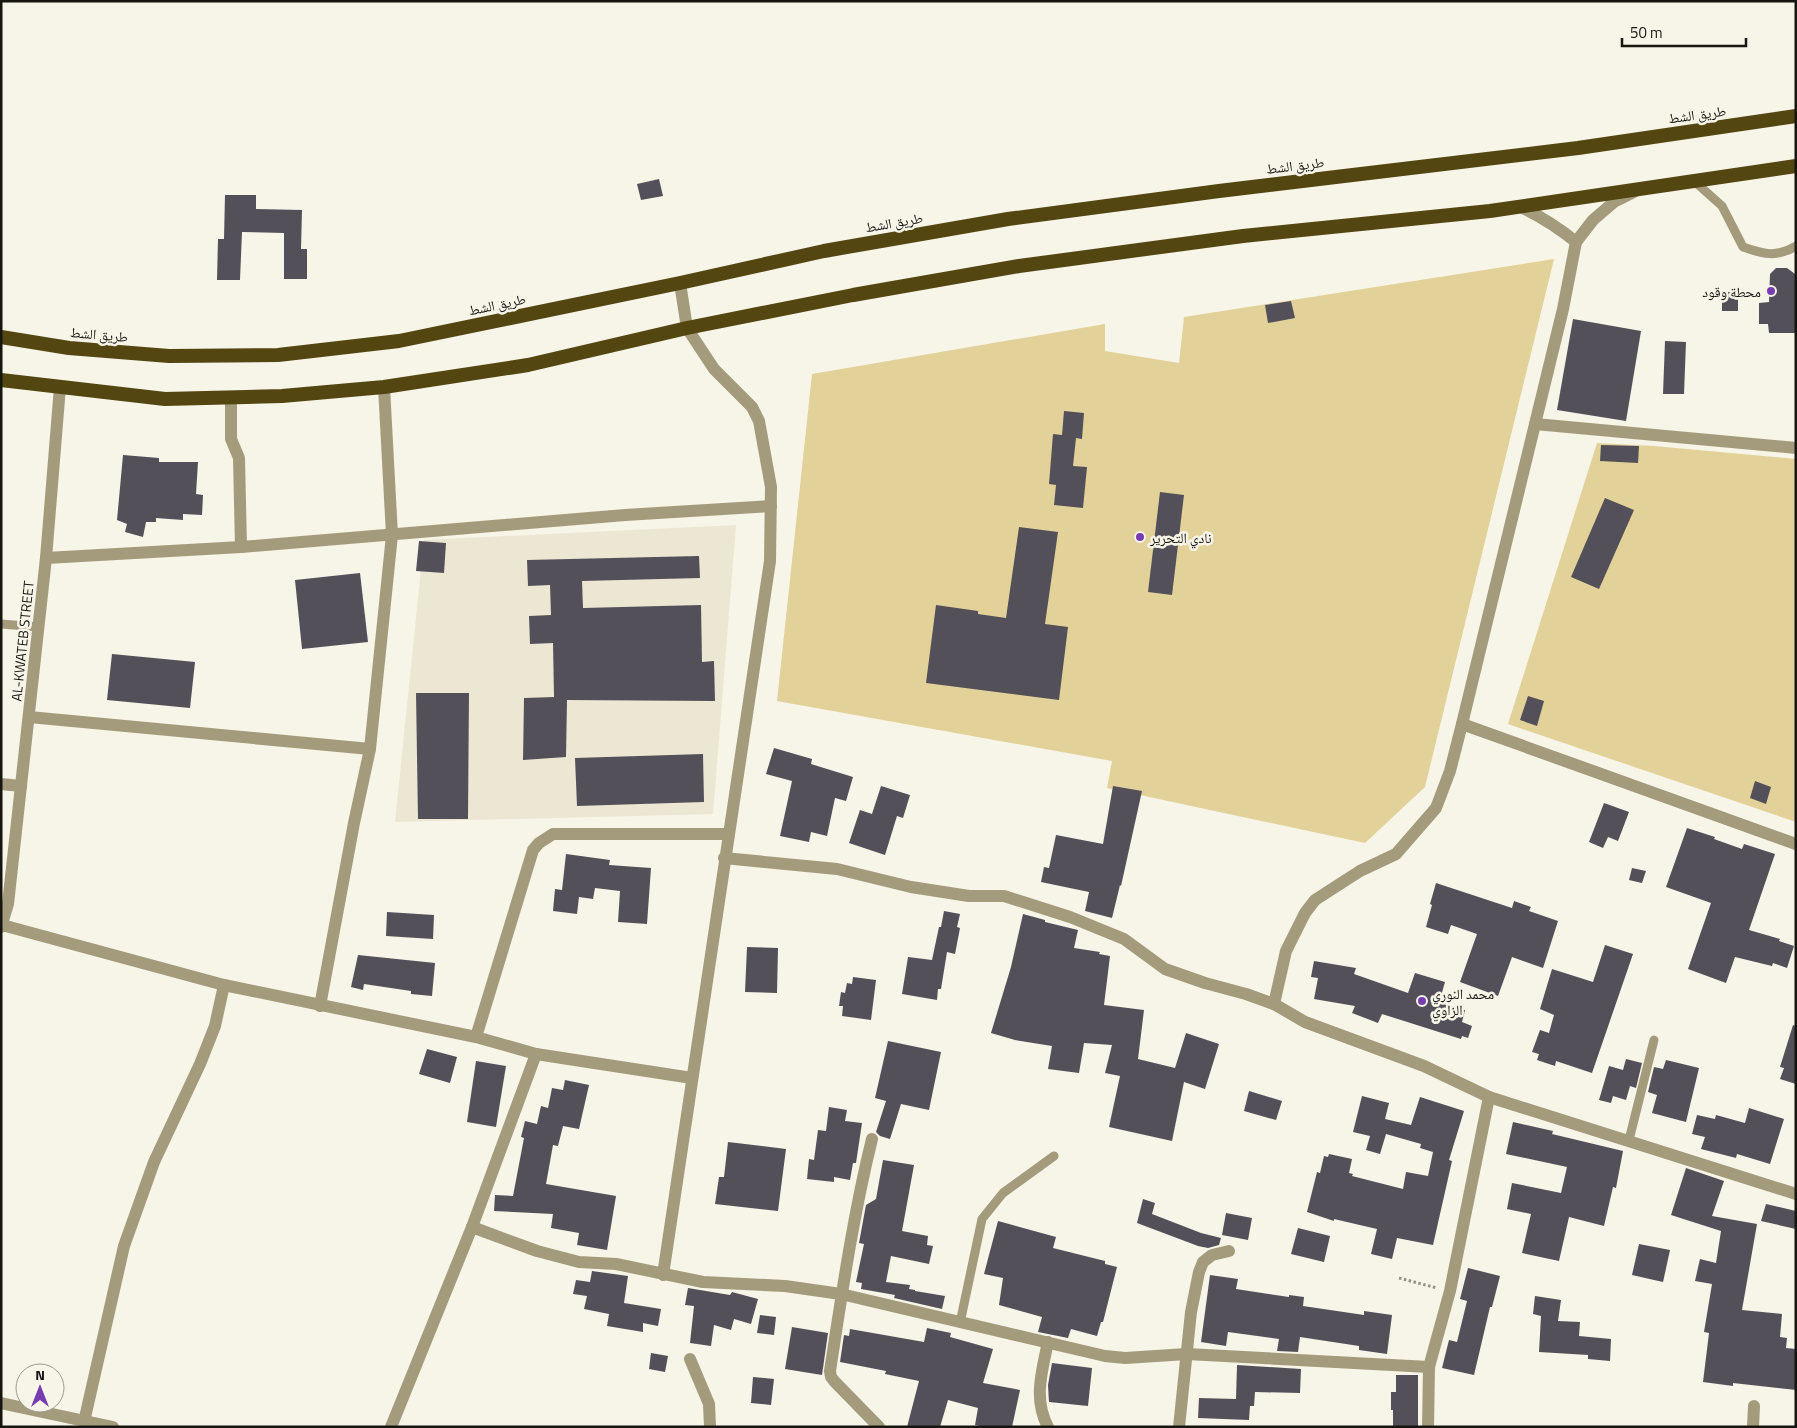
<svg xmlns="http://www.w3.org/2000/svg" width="1797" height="1428" viewBox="0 0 1797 1428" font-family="'Titillium Web','Noto Naskh Arabic',sans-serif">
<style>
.built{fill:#ece7d3}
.green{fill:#e2d299}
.building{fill:#54505a}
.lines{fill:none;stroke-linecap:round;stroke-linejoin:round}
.path{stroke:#949289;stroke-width:3;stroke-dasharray:2.5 2.5;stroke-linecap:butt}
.service{stroke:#a49b7c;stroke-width:9}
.minor{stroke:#a49b7c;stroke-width:12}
.tertiary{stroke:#a49b7c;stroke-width:12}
.trunk{stroke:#534611;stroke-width:14}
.poi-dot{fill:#783cb2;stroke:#f7f4e8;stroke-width:2}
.labels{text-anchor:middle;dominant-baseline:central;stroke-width:5;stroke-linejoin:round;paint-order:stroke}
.street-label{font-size:14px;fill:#161510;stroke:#f7f4e8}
.poi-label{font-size:14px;fill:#161510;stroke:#f7f4e8;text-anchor:start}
</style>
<rect width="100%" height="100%" fill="#f7f4e8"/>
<polygon class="built" points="736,525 713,814 395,822 424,540"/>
<g class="green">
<polygon points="1554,259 1425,787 1365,843 1107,788 1112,761 777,701 812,374 1105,324 1105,351 1179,363 1184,317"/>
<polygon points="1597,443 1654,446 1796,459 1796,822 1508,724"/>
</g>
<g class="building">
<polygon points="659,179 663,196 641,200 637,184"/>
<polygon points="225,195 256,195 256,209 302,210 301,249 307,249 307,279 284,279 284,233 242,232 240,280 217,280 218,239 224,239"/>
<polygon points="1776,268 1787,268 1795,274 1796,333 1769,333 1768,324 1759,324 1759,303 1769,302 1770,274"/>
<rect x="1722" y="292" width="16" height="19"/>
<polygon points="1291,301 1295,318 1268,323 1265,305"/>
<polygon points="1573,319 1641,331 1626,421 1557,410"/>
<polygon points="1665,341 1686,342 1684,394 1663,394"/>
<polygon points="1064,411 1084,413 1082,439 1076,438 1073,466 1087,467 1083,508 1054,505 1056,485 1049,484 1053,434 1062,435"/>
<polygon points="1601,445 1639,446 1638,463 1600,461"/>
<polygon points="123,455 159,458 159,462 198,462 196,494 203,495 202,515 183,514 183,520 156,518 156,522 146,522 143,537 125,532 127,524 117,520"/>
<polygon points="1160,492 1184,495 1172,595 1148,592"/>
<polygon points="1605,498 1634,510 1599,589 1571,577"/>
<polygon points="1019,527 1058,532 1045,624 1068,627 1059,700 926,683 936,605 978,611 978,614 1006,618"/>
<polygon points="419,541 446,543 444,573 416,571"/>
<polygon points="699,556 700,578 582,581 583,608 701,605 702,662 714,661 715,701 567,700 566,757 523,760 524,698 554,697 553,643 530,644 529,616 551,615 550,585 528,586 527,560"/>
<polygon points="360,573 368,642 302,649 295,580"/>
<polygon points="112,654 195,662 190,708 107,700"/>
<polygon points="416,693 469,693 468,819 418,819"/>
<polygon points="1528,696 1544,701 1537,726 1520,720"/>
<polygon points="774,748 812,759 811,764 853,777 846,801 835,798 827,836 811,832 809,842 780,836 792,781 766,774"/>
<polygon points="703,754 704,802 577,806 575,758"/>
<polygon points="1755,781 1771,787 1766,804 1750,798"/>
<polygon points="881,786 910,795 903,818 897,816 885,855 849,843 860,810 872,814"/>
<polygon points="1113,786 1142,791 1121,886 1120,885 1112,918 1085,911 1089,892 1041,882 1044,867 1049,868 1056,835 1103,844"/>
<polygon points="1604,803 1629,812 1618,841 1608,837 1603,848 1589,842"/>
<polygon points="1687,828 1715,837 1714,839 1742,849 1744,844 1775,854 1749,930 1780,939 1779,941 1794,946 1787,968 1773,963 1772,966 1735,957 1726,983 1688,969 1711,903 1666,887"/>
<polygon points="566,854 610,860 609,865 651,868 647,924 618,922 620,891 595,888 593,899 579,897 577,914 553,911 555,889 562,890"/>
<polygon points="1632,868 1646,871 1642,883 1629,880"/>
<polygon points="1436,883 1512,908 1514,901 1531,907 1529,911 1558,921 1543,968 1512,957 1498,996 1460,982 1477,934 1451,925 1448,934 1426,927 1432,905 1430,904"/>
<polygon points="944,911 960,914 957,927 960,928 955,954 947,952 941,989 938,989 937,1000 902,994 908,957 932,960 939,927 941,927"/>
<polygon points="387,912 434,915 433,939 386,936"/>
<polygon points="1023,914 1045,920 1045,922 1078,930 1074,948 1100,952 1099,954 1110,956 1104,1005 1144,1010 1138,1059 1175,1068 1186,1033 1219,1044 1205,1089 1184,1082 1172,1141 1109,1127 1120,1076 1105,1073 1112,1045 1084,1043 1079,1073 1048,1069 1052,1046 1015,1040 991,1033 1011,967"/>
<polygon points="1605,945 1633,954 1592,1073 1556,1061 1555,1066 1537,1060 1539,1054 1532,1052 1540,1030 1549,1033 1554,1015 1540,1009 1552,969 1593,982"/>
<polygon points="747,947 778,948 777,993 745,992"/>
<polygon points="358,955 435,963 432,996 411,994 411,991 364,984 363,990 351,987"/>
<polygon points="1314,961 1356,968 1354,974 1408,993 1415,973 1445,982 1439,1003 1465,1010 1462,1022 1472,1026 1468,1038 1462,1036 1461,1039 1382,1014 1378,1023 1352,1013 1355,1006 1314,999 1318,978 1311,977"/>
<polygon points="853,977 876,980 871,1020 842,1016 843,1006 839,1006 841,992 845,993 847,983 852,984"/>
<polygon points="1793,1025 1796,1026 1796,1084 1780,1079 1784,1068 1780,1067"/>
<polygon points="888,1041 941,1052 929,1110 901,1104 890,1139 880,1136 876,1132 886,1101 875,1098"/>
<polygon points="427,1049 457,1057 450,1083 419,1074"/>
<polygon points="1626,1059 1642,1063 1636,1088 1630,1086 1626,1100 1613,1096 1611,1103 1599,1100 1609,1066 1623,1070"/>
<polygon points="1666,1060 1699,1068 1686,1122 1652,1113 1657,1095 1648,1092 1654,1067 1663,1069"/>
<polygon points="476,1061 506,1066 496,1127 467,1122"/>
<polygon points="565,1080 589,1085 579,1129 563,1126 558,1146 553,1145 546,1184 616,1196 607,1250 577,1245 579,1233 551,1228 553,1214 494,1211 495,1195 513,1196 524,1138 521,1137 525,1121 537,1124 541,1106 548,1108 552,1088 563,1090"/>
<polygon points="1249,1091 1282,1101 1276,1120 1244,1111"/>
<polygon points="1362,1096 1389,1103 1385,1119 1411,1125 1420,1097 1464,1111 1449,1160 1452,1161 1433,1245 1397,1238 1392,1259 1371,1254 1377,1229 1334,1219 1334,1221 1307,1212 1317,1172 1320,1173 1324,1156 1328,1157 1329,1154 1352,1159 1349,1173 1353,1174 1352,1176 1403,1189 1406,1172 1428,1176 1433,1152 1420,1148 1421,1144 1386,1134 1380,1154 1366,1150 1370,1136 1353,1132"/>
<polygon points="829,1107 847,1110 845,1121 862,1123 856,1163 853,1163 850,1180 834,1177 834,1182 807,1179 809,1159 814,1160 818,1130 826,1131"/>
<polygon points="1749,1108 1784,1119 1770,1164 1737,1154 1736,1158 1701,1149 1705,1137 1692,1134 1697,1115 1715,1119 1716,1115 1745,1123"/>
<polygon points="1513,1122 1553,1131 1552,1134 1623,1151 1616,1188 1613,1187 1604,1226 1569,1217 1559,1261 1522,1253 1531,1214 1507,1209 1512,1183 1561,1193 1567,1167 1506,1154"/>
<polygon points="728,1142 786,1149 778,1211 715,1204 719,1177 724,1177"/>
<polygon points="883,1160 914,1165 902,1231 928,1236 927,1245 933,1246 929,1264 891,1256 886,1282 910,1285 909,1289 915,1290 915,1291 945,1296 942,1309 894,1298 895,1295 861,1289 862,1283 856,1282 864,1244 859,1243 866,1205 876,1199"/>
<polygon points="1686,1168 1724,1181 1712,1216 1757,1224 1742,1310 1782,1314 1780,1337 1787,1338 1786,1348 1796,1349 1796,1390 1733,1383 1733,1386 1703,1382 1709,1333 1704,1332 1712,1284 1695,1281 1700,1259 1716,1263 1721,1231 1671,1215"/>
<polygon points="1143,1199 1155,1203 1152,1214 1201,1233 1221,1238 1219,1245 1208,1248 1198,1246 1137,1223"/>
<polygon points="1766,1204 1796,1211 1796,1229 1761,1221"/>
<polygon points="1226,1213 1252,1218 1248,1240 1222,1235"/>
<polygon points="998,1221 1056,1237 1053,1248 1105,1261 1105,1264 1117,1267 1103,1322 1101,1322 1097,1336 1071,1329 1068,1338 1038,1332 1042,1317 999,1305 1003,1278 984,1274"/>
<polygon points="1298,1228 1330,1236 1324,1262 1291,1254"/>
<polygon points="1639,1244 1670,1250 1663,1282 1632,1275"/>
<polygon points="1468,1268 1500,1276 1492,1307 1490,1307 1474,1375 1442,1368 1449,1340 1457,1342 1467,1301 1460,1299"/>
<polygon points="592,1271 628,1276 624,1303 661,1309 658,1326 643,1323 643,1332 607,1326 609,1314 584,1309 587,1296 573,1294 576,1280 590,1282"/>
<polygon points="1210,1275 1238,1279 1236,1289 1289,1297 1289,1295 1304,1297 1303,1306 1364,1315 1364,1311 1392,1315 1387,1354 1359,1350 1359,1346 1300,1337 1298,1352 1277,1351 1279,1339 1228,1332 1226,1346 1201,1342"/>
<polygon points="688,1288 730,1295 732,1292 758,1299 751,1324 734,1319 731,1330 714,1325 711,1346 690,1343 694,1306 685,1305"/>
<polygon points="1535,1296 1561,1300 1558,1321 1580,1322 1579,1336 1611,1339 1610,1361 1588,1359 1588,1355 1539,1352 1541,1316 1533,1314"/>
<polygon points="760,1315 776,1317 774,1335 757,1333"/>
<polygon points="792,1327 828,1333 822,1375 785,1369"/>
<polygon points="927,1328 951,1333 950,1337 993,1349 983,1383 1020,1390 1012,1427 984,1427 975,1425 978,1408 948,1400 940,1427 907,1427 919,1381 885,1374 886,1371 840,1362 844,1335 849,1336 850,1329 924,1342"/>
<polygon points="651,1353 668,1356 665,1372 649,1369"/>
<polygon points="1052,1363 1092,1368 1088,1406 1049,1402 1048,1385"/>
<polygon points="1237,1365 1301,1369 1300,1393 1255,1392 1254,1406 1250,1406 1249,1420 1198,1418 1199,1398 1236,1399"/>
<polygon points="1396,1375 1418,1375 1418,1427 1393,1427 1393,1410 1391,1410 1391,1392 1396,1392"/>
<polygon points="753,1377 774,1379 771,1405 751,1403"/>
</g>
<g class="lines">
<polyline class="path" points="1399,1278 1437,1288"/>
<g class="service">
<path d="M1694,181L1722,206L1743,247C1763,254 1776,258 1796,246"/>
<polyline points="1,624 39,627"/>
<polyline points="1629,1140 1654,1040"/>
<polyline points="960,1323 982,1219 1003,1193 1054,1156"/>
</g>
<g class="minor">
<polyline points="231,397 231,439 239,458 241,547"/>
<polyline points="1535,424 1796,448"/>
<polyline points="46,558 241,547 625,515 771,506"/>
<polyline points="29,717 370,749"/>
<polyline points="1462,724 1796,844"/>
<polyline points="1,784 21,786"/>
<polyline points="724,858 837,869 911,887 969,896 1004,896 1070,917 1124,939 1165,969 1205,983 1246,994 1274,1004"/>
<polyline points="2,925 224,985 476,1037 536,1054 692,1078"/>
<polyline points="320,1006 354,823 370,749 392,535 384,387"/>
<polyline points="476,1037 533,850 539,843 553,834 728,834"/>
<polyline points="1489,1097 1796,1194"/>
<path d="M872,1139C853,1216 842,1293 830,1371L831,1377L835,1382L879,1427"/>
<polyline points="472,1227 537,1251 579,1262 616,1264 703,1282 785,1286 841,1294 1105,1356 1125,1358 1187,1354 1429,1367"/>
<polyline points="663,1275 770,561 771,487 759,421 752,407 714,369 687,328 680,283"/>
<path d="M1048,1342C1042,1371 1033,1399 1048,1427"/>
<polyline points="690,1359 709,1404 710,1427"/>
<polyline points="1,1403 113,1427"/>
<polyline points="84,1422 124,1246 154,1162 200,1064 215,1026 224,985"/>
<polyline points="391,1427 472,1227 536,1054"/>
<polyline points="1179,1427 1191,1312 1199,1272 1203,1262 1212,1255 1229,1251"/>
<polyline points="1753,1427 1754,1406"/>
</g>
<g class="tertiary">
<path d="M1519,206C1540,216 1558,227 1576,242"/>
<polyline points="1,927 8,904 46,558 60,387"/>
<polyline points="1428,1427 1429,1367 1450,1291 1489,1097 1424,1066 1305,1022 1274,1004 1286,951 1305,913 1315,900 1360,871 1396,854 1436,808 1450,771 1462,724 1563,309 1576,242 1593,220 1614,202 1634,192"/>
</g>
<g class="trunk">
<polyline points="1,337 69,348 169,356 278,355 399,341 680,283 824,251 1008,219 1219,191 1578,148 1796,116"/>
<polyline points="1,380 165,399 282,396 384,387 528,365 687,328 853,295 1019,266 1243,236 1490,211 1796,166"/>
</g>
</g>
<g class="poi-dot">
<circle cx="1771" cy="291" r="5"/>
<circle cx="1140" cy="537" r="5"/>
<circle cx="1422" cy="1001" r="5"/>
</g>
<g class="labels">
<g class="street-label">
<text transform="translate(1697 114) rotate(-8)">طريق الشط</text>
<text transform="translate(1295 165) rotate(-7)">طريق الشط</text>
<text transform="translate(894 222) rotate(-10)">طريق الشط</text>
<text transform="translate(497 304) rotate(-12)">طريق الشط</text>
<text transform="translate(99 334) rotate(5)">طريق الشط</text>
<text transform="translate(22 641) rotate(-84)">AL-KWATEB STREET</text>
</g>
<g class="poi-label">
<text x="1761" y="291" text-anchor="end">محطة وقود</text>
<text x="1150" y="537">نادي التحرير</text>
<text x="1432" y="993">محمد النوري<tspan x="1432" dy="16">الزاوي</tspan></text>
</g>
</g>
<rect width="1797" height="1428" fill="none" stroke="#161510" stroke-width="5"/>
<g transform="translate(40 1388)"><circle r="24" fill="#f7f4e8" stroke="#9d9b92"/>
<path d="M0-4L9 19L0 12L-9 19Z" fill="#783cb2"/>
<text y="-8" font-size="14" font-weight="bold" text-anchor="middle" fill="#161510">N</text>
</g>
<path d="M1622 38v8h124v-8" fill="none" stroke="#161510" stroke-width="2.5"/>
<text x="1630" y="38" font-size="15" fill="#161510" stroke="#f7f4e8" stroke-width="4" paint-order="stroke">50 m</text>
</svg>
